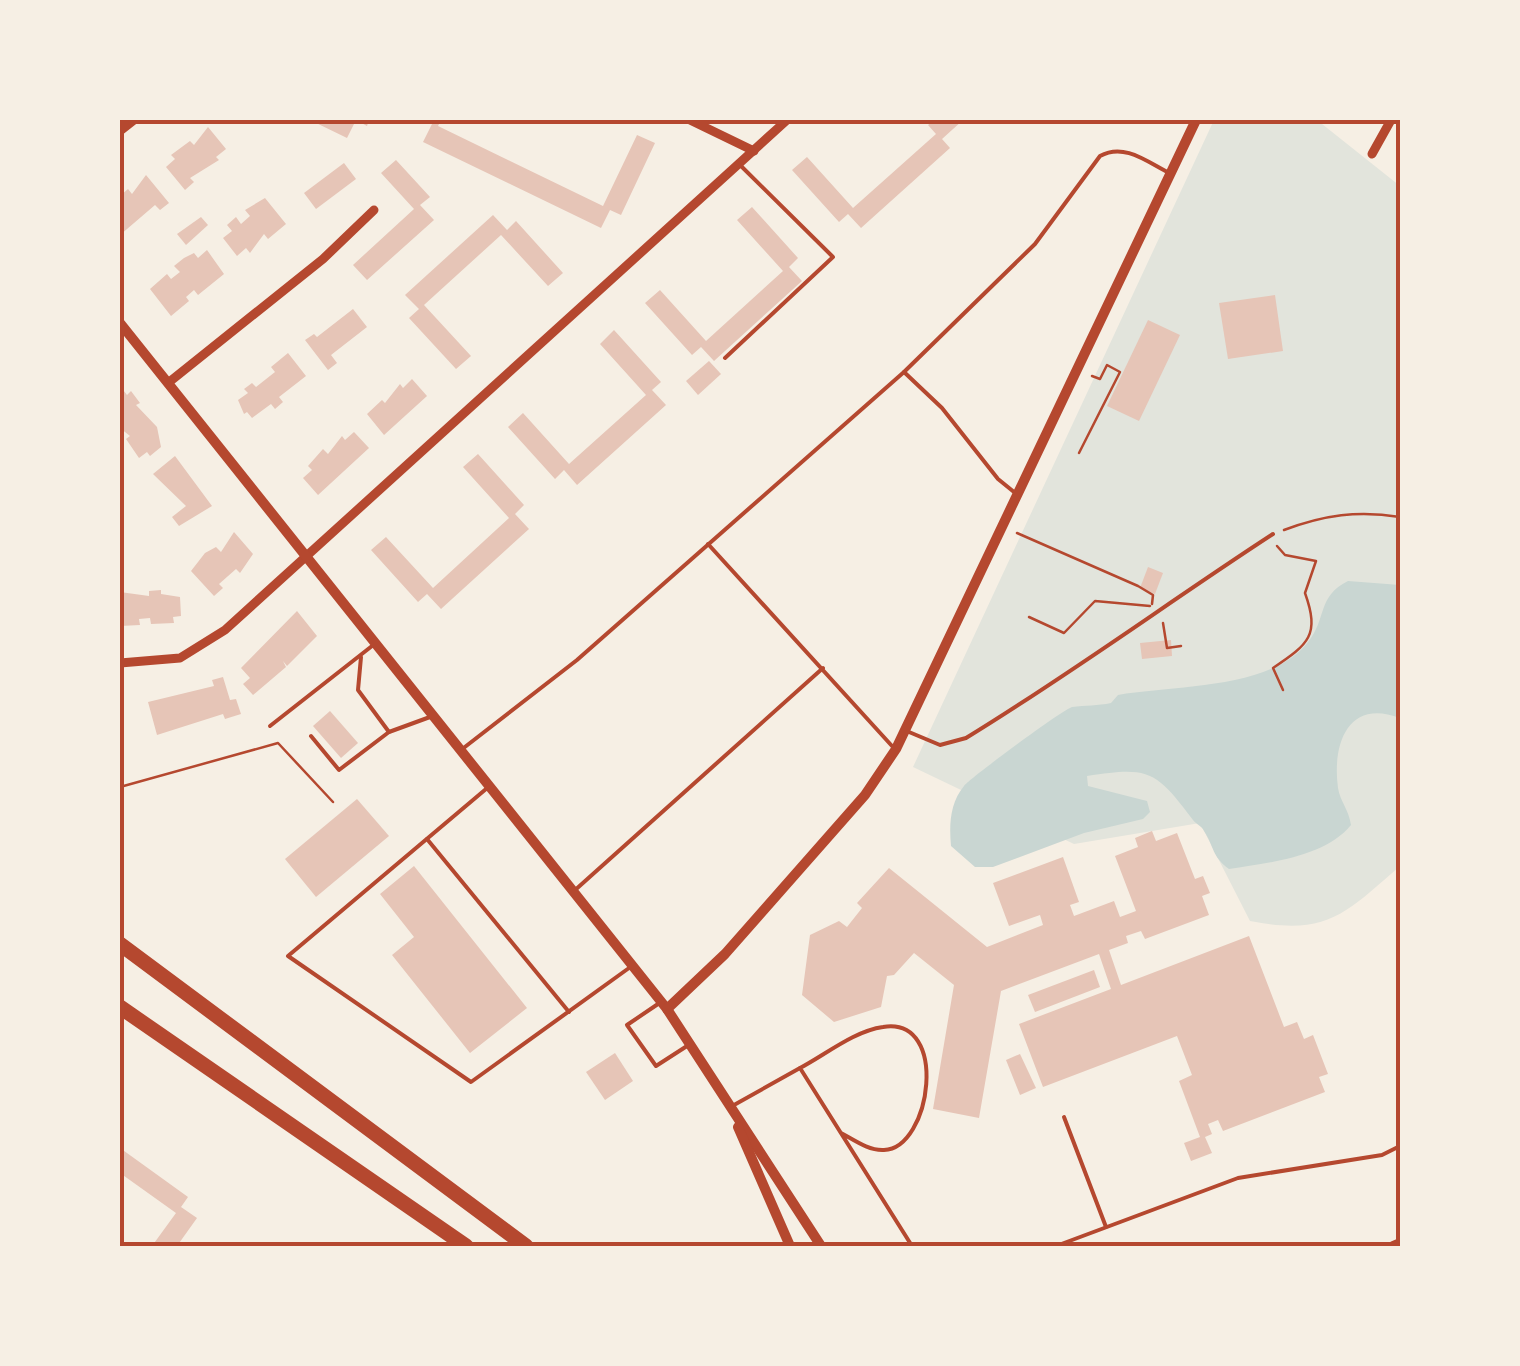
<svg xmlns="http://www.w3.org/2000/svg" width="1520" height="1366" viewBox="0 0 1520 1366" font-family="Helvetica,sans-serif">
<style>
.green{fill:#e2e4dc}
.water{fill:#c9d6d2}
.building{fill:#e6c5b7}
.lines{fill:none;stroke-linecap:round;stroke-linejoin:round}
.path{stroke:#b5482f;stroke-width:2.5}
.service{stroke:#b5482f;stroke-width:4}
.minor{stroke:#b5482f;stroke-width:9}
.tertiary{stroke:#b5482f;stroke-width:10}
.motorway{stroke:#b5482f;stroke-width:15}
.neatline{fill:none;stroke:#b5482f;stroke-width:4}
</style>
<rect width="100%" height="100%" fill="#f6efe4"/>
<path class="green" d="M1214,120H1317L1400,186V866C1345,914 1327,936 1250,921L1200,823L1074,844L913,767Z"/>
<path class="water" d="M1348,581L1400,585V718C1348,698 1332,744 1338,788C1340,801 1349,810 1351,825C1325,857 1268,863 1229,869C1212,857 1214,846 1204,831C1202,826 1196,824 1193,820C1156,771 1150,766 1087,776L1088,786L1147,801L1150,812L1143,819L1084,833L993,867H975L951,846C949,824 950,803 964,786C971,777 1064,709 1072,707C1085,705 1098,706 1111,703L1118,695C1175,685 1271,690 1308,642C1327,619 1317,596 1348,581Z"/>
<g class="building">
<polygon points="310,120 369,120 367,126 356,120 347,138"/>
<polygon points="424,120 441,120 438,126 603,206 637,135 655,143 621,215 610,210 601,228 423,142 432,124"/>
<polygon points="934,120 963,120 942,139 950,148 861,228 848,214 839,222 792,170 807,157 853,208 936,134 928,125"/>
<polygon points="208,127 226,149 216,157 219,160 190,178 194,182 185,190 166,167 175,159 171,155 190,141 194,145"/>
<polygon points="396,160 430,197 420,205 434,220 367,280 353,265 414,209 381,173"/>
<polygon points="344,163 356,179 316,209 304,193"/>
<polygon points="146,175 169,203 160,210 155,205 120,235 120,196 128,189 132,194"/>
<polygon points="265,198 286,224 268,239 264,234 250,253 246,248 237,256 223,238 232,231 227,225 236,217 241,224 250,216 245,210"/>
<polygon points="752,207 798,258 789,267 802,281 714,361 701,347 692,355 645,303 660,290 706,341 783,271 737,220"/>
<polygon points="493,215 507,230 516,221 563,273 548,286 501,235 424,305 471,356 456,369 409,318 419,309 405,295"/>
<polygon points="201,217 208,225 186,245 177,234"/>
<polygon points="207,250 224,274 198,295 194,290 186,297 189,301 171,316 150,289 167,274 171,279 180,272 174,266 184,258 194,253 198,258"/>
<polygon points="1275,295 1283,351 1228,359 1219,303"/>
<polygon points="353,309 367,327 331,355 337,363 328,370 305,340 314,334 317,337"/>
<polygon points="1148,320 1180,335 1139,421 1107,406"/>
<polygon points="614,330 661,382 652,390 666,405 577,485 564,470 555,479 508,427 523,413 569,464 646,395 600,344"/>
<polygon points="288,353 306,376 279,397 283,402 275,409 271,404 252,418 247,412 244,414 238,400 248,393 244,389 252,383 256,387 275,372 271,367"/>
<polygon points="709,361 721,374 698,395 686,381"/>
<polygon points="412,379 427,396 384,435 367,414 382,400 385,403 400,384 403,388"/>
<polygon points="120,386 127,395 131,391 140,403 136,405 157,427 161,447 150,456 147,452 139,458 126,439 130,436 120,428"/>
<polygon points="354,432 369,448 318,495 303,478 312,470 308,466 323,449 328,454 342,436 345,440"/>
<polygon points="478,454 524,505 515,514 529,529 441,609 427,594 418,602 371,550 386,537 433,588 509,518 463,467"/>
<polygon points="175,456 212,506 179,526 172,517 186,506 153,474"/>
<polygon points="234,532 253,554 240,573 236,569 219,584 223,588 214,596 191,571 205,553 216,547 221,552"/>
<polygon points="1148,567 1163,573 1155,594 1140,588"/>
<polygon points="161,590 161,594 180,597 181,616 173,617 174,623 151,624 150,618 139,619 140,625 120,626 120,592 149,596 149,591"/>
<polygon points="297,611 317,636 287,666 283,661 286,667 253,695 243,684 250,678 241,668"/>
<polygon points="1171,640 1172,656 1142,659 1140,643"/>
<polygon points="223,677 230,700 236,699 241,714 225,719 223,714 157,735 148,702 214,686 212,680"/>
<polygon points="330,711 358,743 341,758 313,726"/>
<polygon points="357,799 389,836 316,897 285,859"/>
<polygon points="1152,831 1156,841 1177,833 1195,879 1203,876 1210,893 1202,896 1209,915 1145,939 1141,931 1126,936 1128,943 1109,950 1121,985 1249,936 1284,1027 1297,1022 1304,1039 1313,1035 1328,1074 1319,1077 1325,1092 1223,1131 1218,1120 1208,1124 1212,1134 1205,1137 1212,1153 1191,1161 1184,1143 1200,1137 1179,1081 1192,1075 1177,1036 1043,1087 1019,1024 1111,989 1099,954 1001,991 979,1118 933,1109 954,985 914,953 894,975 887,976 881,1007 834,1022 802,995 810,935 839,921 847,927 862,908 857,903 889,868 987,947 1043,925 1040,915 1009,926 993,883 1063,857 1079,902 1070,905 1074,916 1114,901 1120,917 1136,911 1115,856 1138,847 1135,838"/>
<polygon points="414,866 527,1008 470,1053 392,955 414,937 380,894"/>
<polygon points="1094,970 1100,987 1035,1012 1028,995"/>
<polygon points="615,1053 633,1081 605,1100 586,1072"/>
<polygon points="1020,1054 1036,1088 1020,1095 1006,1060"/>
<polygon points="120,1148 188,1197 181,1207 197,1218 177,1246 152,1246 176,1213 120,1173"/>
</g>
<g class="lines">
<g class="path">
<polyline points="1079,453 1120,372 1107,365 1100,379 1092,376"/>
<path d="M1284,530C1324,515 1358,510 1400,517"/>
<polyline points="1017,533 1138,586 1153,595 1152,604"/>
<path d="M1277,546L1285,555L1316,561L1305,593C1320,635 1309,644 1273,668L1283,690"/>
<polyline points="1029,617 1064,633 1095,601 1150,606"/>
<polyline points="1163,623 1167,648 1181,646"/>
<polyline points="120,787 278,743 333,802"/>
</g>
<g class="service">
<polyline points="725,358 833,257 740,165"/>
<polyline points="904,372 942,408 998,479 1014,492"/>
<polyline points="708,544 892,746"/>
<polyline points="361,657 358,690 389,732"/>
<polyline points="270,726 372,646"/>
<path d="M909,732L940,745L966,738C1071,674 1170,601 1273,534"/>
<polyline points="311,736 339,770 389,732 430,717"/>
<path d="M461,750L577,660L904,372L1035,244L1100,156C1124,143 1146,161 1169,173"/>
<polyline points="486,789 288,956 471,1082 629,968"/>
<polyline points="427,839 569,1012"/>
<polyline points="574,891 823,668"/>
<polyline points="658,1004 627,1025 656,1066 687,1046"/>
<polyline points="734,1105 800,1068"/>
<polyline points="1064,1117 1106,1227"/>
<path d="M841,1133C854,1140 869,1151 884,1150C931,1149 950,1016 883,1027C854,1031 825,1055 800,1068L912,1246"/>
<polyline points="1056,1246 1238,1178 1382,1155 1400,1146"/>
</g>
<g class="minor">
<polyline points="690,120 754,151"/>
<polyline points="120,131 134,120"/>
<polyline points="1372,154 1391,120"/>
<polyline points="168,383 323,259 374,210"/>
<polyline points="120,663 180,658 225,630 787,120"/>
</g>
<g class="tertiary">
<polyline points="120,323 667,1009 821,1246"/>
<polyline points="667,1009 725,954 865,795 896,749 1196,120"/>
<polyline points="738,1127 790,1246"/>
<polyline points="1393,1246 1400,1243"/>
</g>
<g class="motorway">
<polyline points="120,944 526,1246"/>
<polyline points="120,1007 466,1246"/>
</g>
</g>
<rect width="1520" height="1366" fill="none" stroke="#f6efe4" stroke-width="245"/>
<rect x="122" y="122" width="1276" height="1122" class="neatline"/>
</svg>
